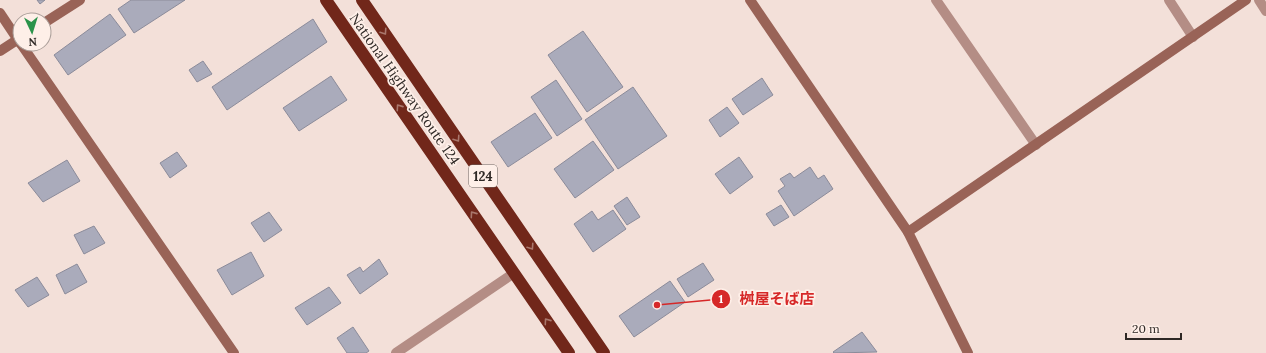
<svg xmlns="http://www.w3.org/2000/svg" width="1266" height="353" viewBox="0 0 1266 353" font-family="Lora,'Noto Sans JP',serif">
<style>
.building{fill:#aaabbb;stroke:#8b8b9a}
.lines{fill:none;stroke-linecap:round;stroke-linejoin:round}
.street{stroke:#b48d85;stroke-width:10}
.secondary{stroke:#996357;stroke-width:10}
.highway{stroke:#71271a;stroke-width:12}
.oneway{stroke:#a9776c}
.labels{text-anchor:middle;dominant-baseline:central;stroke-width:3.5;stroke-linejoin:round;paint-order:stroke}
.shield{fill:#feefe8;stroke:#6c6460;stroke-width:1}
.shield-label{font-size:13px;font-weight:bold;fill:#2e2825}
.street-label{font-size:14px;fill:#2e2825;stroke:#feefe8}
.leader{fill:none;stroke:#d62828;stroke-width:1.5}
.callout-dot{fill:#d62828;stroke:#feefe8;stroke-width:1.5}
.mark-label{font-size:12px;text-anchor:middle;font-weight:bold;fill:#fff}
.callout-label{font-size:15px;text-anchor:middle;font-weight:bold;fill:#d62828;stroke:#feefe8;stroke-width:3.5;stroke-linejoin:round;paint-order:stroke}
</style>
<rect width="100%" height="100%" fill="#f3e0d9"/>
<g class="building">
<polygon points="37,0 45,0 40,4"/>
<polygon points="131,0 185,0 134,33 118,9"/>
<polygon points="110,14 126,35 68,75 54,55"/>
<polygon points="313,19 327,42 227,110 212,87"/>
<polygon points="583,31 623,87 587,112 548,55"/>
<polygon points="203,61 212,74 197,82 189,70"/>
<polygon points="331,76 347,100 299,131 283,108"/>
<polygon points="762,78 773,95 743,115 732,99"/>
<polygon points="556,80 582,119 557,136 531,97"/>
<polygon points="633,87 667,136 618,169 585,120"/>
<polygon points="727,107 739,123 720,137 709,120"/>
<polygon points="535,113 552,138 508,167 491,142"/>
<polygon points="593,141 614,170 575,198 554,169"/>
<polygon points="177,152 187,166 170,178 160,163"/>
<polygon points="739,157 753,177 730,194 715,174"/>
<polygon points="67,160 80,181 43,202 28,183"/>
<polygon points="810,167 818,179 824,175 833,189 794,216 778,191 785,186 780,179 790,173 794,178"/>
<polygon points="627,197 640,217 627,225 614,206"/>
<polygon points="781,205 789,217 774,226 766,214"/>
<polygon points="613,210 626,229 593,252 574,224 592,211 598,220"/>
<polygon points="269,212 282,230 264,242 251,223"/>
<polygon points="94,226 105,243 84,254 74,235"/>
<polygon points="251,252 264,276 232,295 217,270"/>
<polygon points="379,259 388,274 360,294 347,275 360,267 363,272"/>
<polygon points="703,263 714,280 688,297 677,279"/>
<polygon points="77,264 87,282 65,294 56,275"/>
<polygon points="37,277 49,295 28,307 15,290"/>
<polygon points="670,281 685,302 634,337 619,316"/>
<polygon points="329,287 341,303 307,325 295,308"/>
<polygon points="353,327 369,351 366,353 347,353 337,338"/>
<polygon points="862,332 877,352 834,353 833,352"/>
</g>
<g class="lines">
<g class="street">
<polyline points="936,0 1036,145"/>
<polyline points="1169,0 1193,37"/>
<polyline points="1259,0 1266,11"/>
<polyline points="396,353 514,273"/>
</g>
<g class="secondary">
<polyline points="750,0 908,232 968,353"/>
<polyline points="0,13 20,43"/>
<polyline points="44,23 80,0"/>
<polyline points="21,44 234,353"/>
<polyline points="0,51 20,38"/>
<polyline points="908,232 1246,0"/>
</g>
<g class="highway">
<polyline points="326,0 569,353"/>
<polyline points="362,0 604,353"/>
</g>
</g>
<defs><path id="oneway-chevron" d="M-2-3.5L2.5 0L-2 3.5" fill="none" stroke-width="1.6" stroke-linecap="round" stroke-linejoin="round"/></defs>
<g class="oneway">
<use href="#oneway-chevron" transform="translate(384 32) rotate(56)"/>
<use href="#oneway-chevron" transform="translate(399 107) rotate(-125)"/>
<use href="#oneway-chevron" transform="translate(457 139) rotate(56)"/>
<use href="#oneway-chevron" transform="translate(473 214) rotate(-125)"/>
<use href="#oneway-chevron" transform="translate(531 247) rotate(56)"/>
<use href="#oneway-chevron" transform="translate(547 321) rotate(-125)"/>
</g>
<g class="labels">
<rect class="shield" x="469" y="165" width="28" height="22" rx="3"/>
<g class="shield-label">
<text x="483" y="176">124</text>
</g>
<g class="street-label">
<text transform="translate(405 89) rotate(55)">National Highway Route 124</text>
</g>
</g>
<path class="leader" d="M657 305L721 299"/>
<g class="callout-dot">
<circle cx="657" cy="305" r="4"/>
<circle cx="721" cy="299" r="10"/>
</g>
<g class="mark-label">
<text x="721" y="303">1</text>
</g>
<g class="callout-label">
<text x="777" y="304">桝屋そば店</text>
</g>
<g transform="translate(32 32) rotate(176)"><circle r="19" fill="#feefe8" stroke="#ab9f9a"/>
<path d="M0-3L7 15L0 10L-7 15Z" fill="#2b934a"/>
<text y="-6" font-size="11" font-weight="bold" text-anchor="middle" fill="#2e2825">N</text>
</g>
<path d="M1126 333v6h55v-6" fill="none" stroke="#2e2825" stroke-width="2"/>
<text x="1132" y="333" font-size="12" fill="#2e2825" stroke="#feefe8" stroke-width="3" paint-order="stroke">20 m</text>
</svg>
